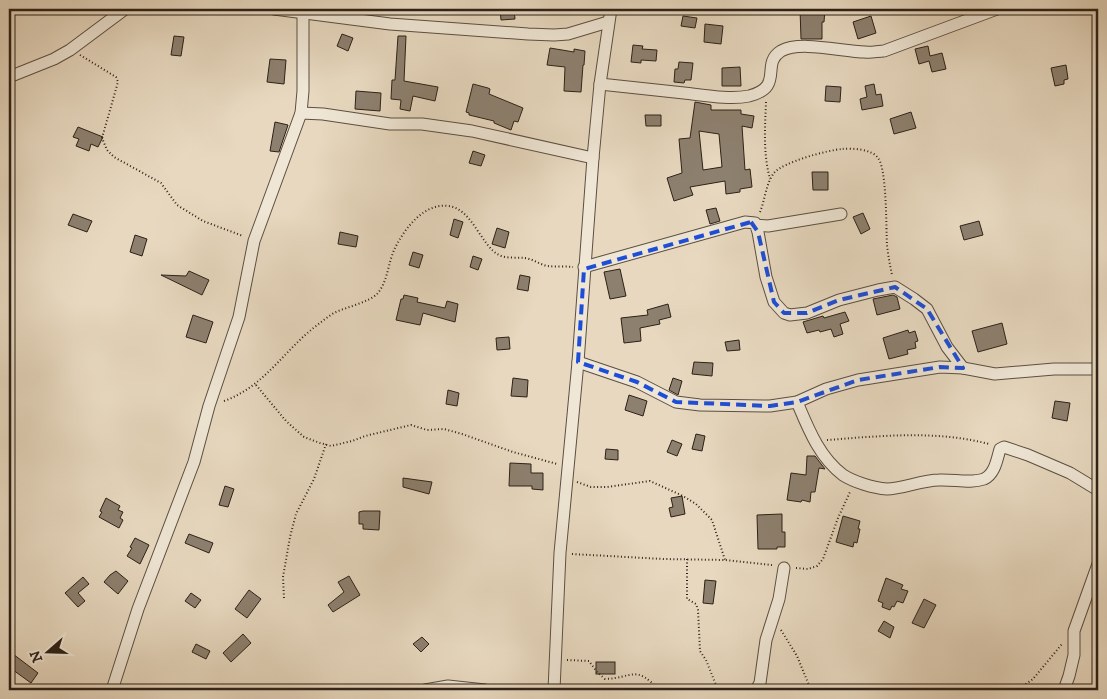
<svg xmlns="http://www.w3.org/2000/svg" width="1107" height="699" viewBox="0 0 1107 699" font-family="'IM FELL DW Pica',serif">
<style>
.building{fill:#8d806f;stroke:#2c2118;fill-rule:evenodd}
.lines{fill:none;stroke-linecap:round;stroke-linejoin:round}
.street-casing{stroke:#5b4f42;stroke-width:13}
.path{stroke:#2c2118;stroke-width:2;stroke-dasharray:1 2.5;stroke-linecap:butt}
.street{stroke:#efe6d5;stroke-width:11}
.marked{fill:none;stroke:#1d4ed8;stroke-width:4;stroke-dasharray:10 6;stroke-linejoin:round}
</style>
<rect width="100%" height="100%" fill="#e7d8bf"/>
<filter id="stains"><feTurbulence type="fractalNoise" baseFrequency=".004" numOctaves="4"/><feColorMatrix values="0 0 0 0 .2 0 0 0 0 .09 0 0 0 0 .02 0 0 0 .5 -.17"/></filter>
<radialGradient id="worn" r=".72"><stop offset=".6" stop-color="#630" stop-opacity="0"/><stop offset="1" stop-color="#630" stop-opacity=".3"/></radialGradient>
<g class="building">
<polygon points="500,9 514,9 515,19 501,20"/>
<polygon points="800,9 825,9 824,22 822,22 822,39 801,39"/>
<polygon points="683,16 697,18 695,28 681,26"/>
<polygon points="871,16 876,33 858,39 853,22"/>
<polygon points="705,24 723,26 721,44 704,42"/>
<polygon points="342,34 353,38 348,51 337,46"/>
<polygon points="174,36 184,37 181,56 171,55"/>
<polygon points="398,36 406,36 404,81 438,87 435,101 413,96 410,111 400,109 401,100 391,99 392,80 395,80"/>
<polygon points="633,45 643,46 642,49 657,50 656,61 641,60 641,63 631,62"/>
<polygon points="928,46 930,56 942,53 946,69 932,72 929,61 919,64 915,49"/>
<polygon points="550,48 574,52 574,49 585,51 584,65 583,65 581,92 564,91 565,67 547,65"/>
<polygon points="270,59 286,60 284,84 267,82"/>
<polygon points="679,62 693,63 691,80 685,80 684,83 674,82 675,69 678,69"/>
<polygon points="1066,65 1068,79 1064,80 1064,84 1055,86 1051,68"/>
<polygon points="740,67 741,86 722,86 722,68"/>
<polygon points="473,84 488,88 490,89 489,94 523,108 518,122 514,121 511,130 494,123 494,121 469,115 469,113 466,112"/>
<polygon points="874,84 876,95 881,94 883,106 862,110 860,99 867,97 865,86"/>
<polygon points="826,86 841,87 840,102 825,101"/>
<polygon points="356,91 381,93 380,111 355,109"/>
<path d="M695,102L711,105V110H741V114L754,116L752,128L742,126L745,170L750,169L752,187L740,189V192L726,194L725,181L690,187L693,195L674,201L667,178L682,173L679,139L690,138ZM699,131L719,134L722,167L703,170Z"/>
<polygon points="911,112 916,128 894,134 890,119"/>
<polygon points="645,115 661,115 661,126 646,126"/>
<polygon points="275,122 288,125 279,152 270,151"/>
<polygon points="78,127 103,137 98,147 91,144 89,151 76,146 79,139 73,137"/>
<polygon points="473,151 485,155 481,166 469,163"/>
<polygon points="812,172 828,172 828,190 813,190"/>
<polygon points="716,208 720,221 710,224 706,210"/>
<polygon points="863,213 870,229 861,234 853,217"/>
<polygon points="73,214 92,221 87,232 68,225"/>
<polygon points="454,219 463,222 458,238 450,235"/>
<polygon points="979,221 983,235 964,240 960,226"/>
<polygon points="497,228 509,232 505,248 492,244"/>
<polygon points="340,232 358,236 356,247 338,244"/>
<polygon points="135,235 147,239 142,256 130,252"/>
<polygon points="413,252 423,255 419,268 409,265"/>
<polygon points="473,256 482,259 478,270 470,267"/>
<polygon points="620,269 626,296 610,299 604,272"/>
<polygon points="189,271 209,280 202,295 161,275 186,276"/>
<polygon points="520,275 530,277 528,291 517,289"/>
<polygon points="404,295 418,298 417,302 445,308 447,301 458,304 455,322 423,313 420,325 396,320 401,299 403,299"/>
<polygon points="893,295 897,297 900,309 877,315 873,299"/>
<polygon points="668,304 671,317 659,320 660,324 640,328 641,341 624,343 621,318 648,315 647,310"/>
<polygon points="845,312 849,321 840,324 843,334 834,337 831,329 820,332 819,330 807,333 803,322 823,316 824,318"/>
<polygon points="193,315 213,322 206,343 186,337"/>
<polygon points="1002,323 1007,344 978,352 972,331"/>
<polygon points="908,330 909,333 915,331 918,341 915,342 916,348 907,350 908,354 889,359 883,338"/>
<polygon points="509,337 510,349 497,350 496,338"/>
<polygon points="739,340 740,350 727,351 725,342"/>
<polygon points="694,362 713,363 712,376 692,374"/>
<polygon points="513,378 528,380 527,397 511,396"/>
<polygon points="673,378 682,381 678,395 669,390"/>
<polygon points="448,390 459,393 457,406 446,404"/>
<polygon points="629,395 647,401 643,416 625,410"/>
<polygon points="1055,401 1070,403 1067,421 1052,418"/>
<polygon points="696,434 705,436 702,451 692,449"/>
<polygon points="672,440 682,444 677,456 667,452"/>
<polygon points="606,449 618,450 618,460 605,459"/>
<polygon points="807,456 815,456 825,469 819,468 815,492 811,492 810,502 802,500 801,502 787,500 791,473 806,475"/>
<polygon points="510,463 531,464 531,473 543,473 543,490 532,489 532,486 509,486"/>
<polygon points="403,478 432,482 429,494 403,487"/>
<polygon points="225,486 234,489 228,507 219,505"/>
<polygon points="682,496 685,514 671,517 669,508 673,507 671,498"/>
<polygon points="106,498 120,506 118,510 123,512 120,518 123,520 119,528 99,517 102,512 100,511"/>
<polygon points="363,511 380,511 379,530 363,529 363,524 359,524 359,512"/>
<polygon points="782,514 782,532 785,532 785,547 777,547 777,549 758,549 757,515"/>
<polygon points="843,516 860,521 858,529 860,529 857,543 854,542 853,547 836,542"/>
<polygon points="189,534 213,543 209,553 185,543"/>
<polygon points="135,538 149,545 140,564 127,556 132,548 130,547"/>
<polygon points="116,571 128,581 118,594 104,582 110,575"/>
<polygon points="349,576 360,595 333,612 328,605 344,592 338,582"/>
<polygon points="83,577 89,584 78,593 85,601 78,607 65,593"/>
<polygon points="886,578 903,585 901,589 908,591 903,603 897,601 894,607 892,606 890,610 882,607 883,603 878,601"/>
<polygon points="705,580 716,581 713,604 703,603"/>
<polygon points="249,590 261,599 247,618 235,609"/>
<polygon points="191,593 201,600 195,608 185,601"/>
<polygon points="924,599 936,605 924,628 912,623"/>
<polygon points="884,621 894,627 890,638 878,631"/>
<polygon points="243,634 251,643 231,662 223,653"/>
<polygon points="422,637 429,644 421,652 413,644"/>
<polygon points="196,644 210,651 206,659 192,652"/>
<polygon points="9,651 38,673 31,683 9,667"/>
<rect x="596" y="662" width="19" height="12"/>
</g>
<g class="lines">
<g class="street-casing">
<g id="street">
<polyline points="274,9 390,24 528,34 554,35 568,34 608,22"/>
<polyline points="9,77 54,59 70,50 125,9"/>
<path d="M600,84C628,87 656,90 684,93C703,95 730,100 749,96C785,87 760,64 781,51C801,40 843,52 865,52C871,53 878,51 884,51L997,9"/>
<polyline points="301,113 323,114 390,124 422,124 472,131 593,158"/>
<polyline points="756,225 768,226 841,214"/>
<polyline points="584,267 745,222 755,223 758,232 766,277 774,302 784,313 790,315 807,313 839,300 878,290 895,287 914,299 927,309 947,347 963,368"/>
<polyline points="578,362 637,382 676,402 700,405 770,406 797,402 826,389 858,380 940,367 963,368 995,374 1054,369 1098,369"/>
<path d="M797,402C808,428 819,457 843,475C854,482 873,488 887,489C902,489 922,480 939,480C954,479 970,484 984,479C995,474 997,459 1000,449L1004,447L1028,455L1070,473L1098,490"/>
<polyline points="112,690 138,609 194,462 209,406 239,317 254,241 301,113 303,91 303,9"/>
<polyline points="425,690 448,686 485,690"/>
<polyline points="554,690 560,553 578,362 593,158 600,84 611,9"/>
<polyline points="756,690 760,683 766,640 779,599 784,568"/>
<polyline points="1064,690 1069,676 1074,655 1074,631 1098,564"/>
</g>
</g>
<g class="path">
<polyline points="80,55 116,77 118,82 102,138 107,150 114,157 161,183 177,205 203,221 243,236"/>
<path d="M766,102C765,129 763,153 770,179"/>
<path d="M760,212C765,200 766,183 774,173C783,162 828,150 842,149C852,148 872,149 878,158C887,169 886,228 887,245C888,255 890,265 892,275"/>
<polyline points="256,385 286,421 304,437 320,443 331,446 352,441 365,436 411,425 427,430 444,429 462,434 513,452 557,464"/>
<path d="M224,401C266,386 285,348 320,323C325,319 330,315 336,312C347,307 369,302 377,294C388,282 388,262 395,248C405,228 424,203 448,206C472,208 481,246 499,255C507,259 517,257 525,258C533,259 539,264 547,266C555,267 565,266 573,267"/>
<path d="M827,440C881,436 936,430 989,444"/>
<polyline points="577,482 591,487 607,487 650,481 683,496 696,504 712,520 725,560"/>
<polyline points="572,554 663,559 725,560 772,565"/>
<polyline points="687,559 687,599 696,604 698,610 700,651 706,660 718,690"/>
<polyline points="796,568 808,569 817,566 823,559 838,518 850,492"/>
<polyline points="284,598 283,577 290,537 296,514 314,479 326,444"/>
<polyline points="781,630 797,656 811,690"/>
<path d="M567,660L589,661L597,672L605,679C633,678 635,664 659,690"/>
<polyline points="1017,690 1033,679 1062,644"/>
</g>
<use href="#street" class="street"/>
</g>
<path class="marked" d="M751,222L758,232L774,302L784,313H807L839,300L895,287L927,309L963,368L940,367L858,380L797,402L770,406L676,402L637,382L578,362L584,269Z"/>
<rect width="1107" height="699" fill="none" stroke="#e7d8bf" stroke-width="30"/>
<rect x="10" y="10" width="1087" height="679" fill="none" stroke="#2c2118" stroke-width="2.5"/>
<rect x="15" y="15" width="1077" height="669" fill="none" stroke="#2c2118"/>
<g transform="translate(48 652) rotate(250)" stroke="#efe6d5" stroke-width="4" paint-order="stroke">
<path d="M0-4L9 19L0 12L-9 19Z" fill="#2c2118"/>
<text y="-8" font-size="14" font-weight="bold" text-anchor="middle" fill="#2c2118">N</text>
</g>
<rect width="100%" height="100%" filter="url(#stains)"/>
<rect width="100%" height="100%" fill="url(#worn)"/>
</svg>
